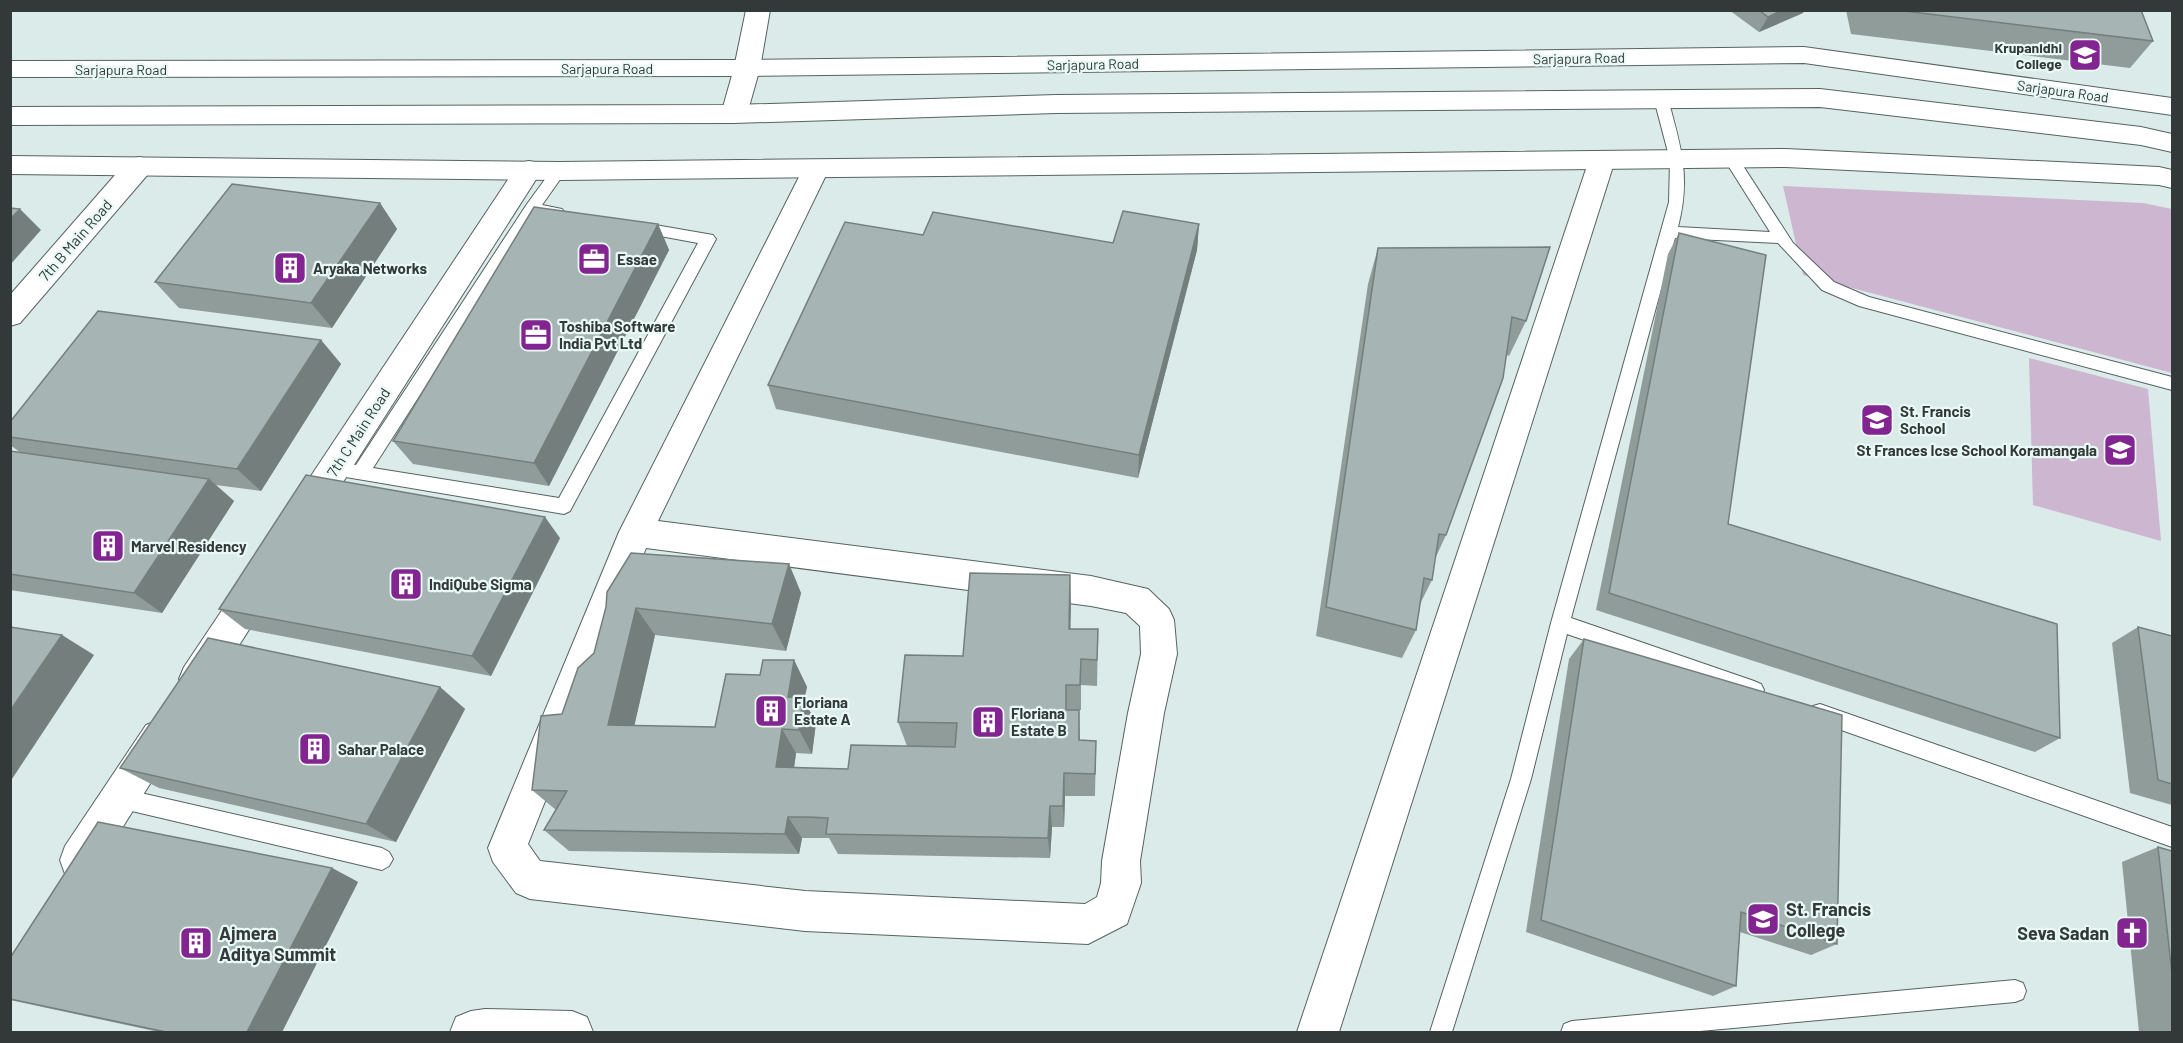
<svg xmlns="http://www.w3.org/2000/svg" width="2183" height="1043" viewBox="0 0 2183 1043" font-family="Barlow,sans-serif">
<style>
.green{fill:#cdb6d0}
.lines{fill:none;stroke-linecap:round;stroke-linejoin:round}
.lane-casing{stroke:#556361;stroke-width:2}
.street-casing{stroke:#556361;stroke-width:2}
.secondary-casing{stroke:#556361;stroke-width:2}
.primary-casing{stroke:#556361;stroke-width:2}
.lane{fill:#fff;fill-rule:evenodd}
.street{fill:#fff;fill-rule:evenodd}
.secondary{fill:#fff;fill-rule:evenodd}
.primary{fill:#fff;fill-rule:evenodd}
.wall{fill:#8f9c9a}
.shaded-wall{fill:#747f7d}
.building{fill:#a6b5b3;stroke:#747f7d;stroke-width:1.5}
.labels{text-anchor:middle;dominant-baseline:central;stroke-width:4.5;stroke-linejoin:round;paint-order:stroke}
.far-poi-label{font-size:14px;font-weight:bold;fill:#333938;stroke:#e9f9f6;text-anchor:end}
.far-street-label{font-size:14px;fill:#333938;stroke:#e9f9f6}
.street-label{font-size:15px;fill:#333938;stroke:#e9f9f6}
.poi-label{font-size:15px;font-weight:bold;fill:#333938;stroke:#e9f9f6;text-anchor:start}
.near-poi-label{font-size:18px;font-weight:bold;fill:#333938;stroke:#e9f9f6;text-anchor:start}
</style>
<rect width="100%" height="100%" fill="#dbebe9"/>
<g class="green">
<polygon points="1783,186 2143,203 2172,209 2172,373 1803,275"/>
<polygon points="2029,358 2148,389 2161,541 2033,505"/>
</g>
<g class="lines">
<g class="lane-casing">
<g id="lane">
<path d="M1661,94L1668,99C1681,147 1691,177 1678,227L1770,232L1724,159L1726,155H1736L1793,243L1834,282L1869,297L2172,377V390L1859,306L1822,290L1778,243L1675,238L1571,618L1754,681L1761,684L1764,690L1761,696L1754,699L1567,634L1531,779L1452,1032H1430L1511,779L1551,623L1669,202L1670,160L1654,99Z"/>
<polygon points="559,166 566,171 542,205 562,209 565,213 562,217 557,218 536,214 373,468 559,498 698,243 633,231 630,227 633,223 638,222 713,235 716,239 570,511 564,514 328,474 325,469 328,464 334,462 356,465 527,204 554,167"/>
<polygon points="1820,704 2172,827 2172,847 1813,720 1810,713 1813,706"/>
<polygon points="119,788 382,848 389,852 393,859 389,866 382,870 119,808 112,805 109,798 112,791"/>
<polygon points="2015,980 2023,983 2026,991 2023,999 2015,1002 1689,1032 1561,1032 1564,1024 1572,1021"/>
</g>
</g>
<g class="street-casing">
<g id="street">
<polygon points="746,10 770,10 760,68 747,114 743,120 734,123 725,120 721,114 734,68"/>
<polygon points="1602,151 1611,153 1615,160 1339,1032 1297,1032 1589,160 1593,153"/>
<polygon points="139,157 149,159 152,166 149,173 20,323 10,326 10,295 129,159"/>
<path d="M816,160L826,162L829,169L658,521L1091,576L1148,589L1169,609L1174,620L1177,654L1164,713L1140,861L1141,883L1127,924L1088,944L805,931L530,899L516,893L493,862L488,848L619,532L803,169L806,162ZM646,548L1091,606L1126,613L1140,626L1141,654L1128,713L1102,861L1101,883L1097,897L1085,904L805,891L540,861L528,844Z"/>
<polygon points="529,161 539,163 542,170 315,526 303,530 291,526 287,516 291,506 519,163"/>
<polygon points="259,569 271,573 276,584 271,595 210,691 197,695 184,691 179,679 184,667 247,573"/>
<polygon points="159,720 172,725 177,737 172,749 93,874 79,879 65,874 60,860 65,846 146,725"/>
<polygon points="485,1009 572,1011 587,1017 593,1032 450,1032 456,1017 471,1011"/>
</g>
</g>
<g class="secondary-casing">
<polygon id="secondary" points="1786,149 2159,167 2172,170 2172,188 2159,185 1786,167 559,180 10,174 10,156 559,162"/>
</g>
<g class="primary-casing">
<g id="primary">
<polygon points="1804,47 2172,98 2172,115 1804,63 747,76 10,77 10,61 747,60"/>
<polygon points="1820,89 2141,127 2172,134 2172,152 2141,145 1820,107 1056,113 734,123 10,125 10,107 734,105 1056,95"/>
</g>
</g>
<use href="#lane" class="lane"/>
<use href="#street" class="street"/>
<use href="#secondary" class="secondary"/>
<use href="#primary" class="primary"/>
</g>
<g class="wall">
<polygon points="1729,10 1804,10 1803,13 1759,32"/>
<polygon points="1846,10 2141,10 2153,41 2130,68 1851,34"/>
<polygon points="380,203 397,229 332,328 179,308 155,282"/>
<polygon points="658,224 669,250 549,486 413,464 393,441"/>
<polygon points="1199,224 1197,250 1138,478 776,409 768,385 923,235 1113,243"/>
<polygon points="1679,233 1728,524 2060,738 2035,752 1596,610 1668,254"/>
<polygon points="1378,248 1526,321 1509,356 1507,355 1446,535 1435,559 1432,580 1420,604 1416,630 1402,658 1316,636 1368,284"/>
<polygon points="321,340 341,364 261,491 216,485 234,501 162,613 10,590 10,451 21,453 10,445 10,422"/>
<polygon points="560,538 491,676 245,629 219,609"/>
<polygon points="789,564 801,593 786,651 655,635 634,726 715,727 760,675 794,660 807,687 804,700 816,723 812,754 796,753 794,768 848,769 907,746 898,722 963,656 1070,575 1070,629 1098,629 1097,686 1081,685 1081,710 1079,710 1080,740 1096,741 1095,796 1065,796 1064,827 1052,827 1050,858 838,854 829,838 802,838 799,854 569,851 544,830 556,810 532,790 562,714 594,653 606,607"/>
<polygon points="2138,627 2172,636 2172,805 2130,793 2112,643"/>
<polygon points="1584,639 1837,944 1811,955 1740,932 1736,986 1713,996 1526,932 1569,659"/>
<polygon points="440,687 465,709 396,842 159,788 120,768"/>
<polygon points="2158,847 2172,851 2172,1032 2139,1032 2122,862"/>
<polygon points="332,868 358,882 282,1032 159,1032 10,1000 10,958"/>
</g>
<g class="shaded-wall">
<polygon points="1782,10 1804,10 1803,13 1759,32 1768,17"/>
<polygon points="380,203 397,229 332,328 311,303"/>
<polygon points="20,209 41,230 10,265 10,219"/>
<polygon points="658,224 669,250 549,486 534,463"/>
<polygon points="1199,224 1197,250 1138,478 1139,455"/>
<polygon points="321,340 341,364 261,491 237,469"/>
<polygon points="209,479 234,501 162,613 134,593"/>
<polygon points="545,517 560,538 491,676 472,656"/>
<polygon points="789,564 801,593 786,651 772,624"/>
<polygon points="1070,575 1071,604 1070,656 1069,629"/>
<polygon points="636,608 655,635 629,749 608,725"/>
<polygon points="62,635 94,655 12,779 10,778 10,711"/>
<polygon points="794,660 807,687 804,700 816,723 812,754 799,730 788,697"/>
<polygon points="440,687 465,709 396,842 366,824"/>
<polygon points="782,729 796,753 791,790 776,767"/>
<polygon points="1064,773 1065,796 1064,827 1063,806"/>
<polygon points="1050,806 1052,827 1050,858 1048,838"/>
<polygon points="788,817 802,838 799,854 785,834"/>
<polygon points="332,868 358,882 282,1032 247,1032"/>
</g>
<g class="building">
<polygon points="1759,10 1782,10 1768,17"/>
<polygon points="1896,10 2141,10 2153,41"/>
<polygon points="232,184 380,203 311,303 155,282"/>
<polygon points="534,207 658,224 534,463 393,441"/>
<polygon points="10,208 20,209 10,219"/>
<polygon points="1123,211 1199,224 1139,455 768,385 845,222 923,235 933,212 1113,243"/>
<polygon points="1679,233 1766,255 1728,524 2057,624 2060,738 1609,593"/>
<polygon points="1550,247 1526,321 1512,317 1503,378 1446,535 1439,534 1432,580 1424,578 1416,630 1326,607 1378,248"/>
<polygon points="98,311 321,340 237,469 10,437 10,422"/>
<polygon points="10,451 209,479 134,593 10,574"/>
<polygon points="306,475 545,517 472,656 219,609"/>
<polygon points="631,553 789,564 772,624 636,608 608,725 715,727 726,674 760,675 763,660 794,660 788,697 803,698 799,730 782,729 776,767 848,769 851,745 955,747 957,723 898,722 905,655 963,656 970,573 1070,575 1069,629 1098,629 1097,660 1081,659 1080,685 1066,685 1066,710 1079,710 1079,740 1096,741 1095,774 1064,773 1063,806 1050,806 1048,838 826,834 828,818 808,817 788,817 785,834 544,830 567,791 532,790 541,716 562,714 578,668 594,653 606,607 607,592"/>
<polygon points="10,627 62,635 10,711"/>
<polygon points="2138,627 2172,636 2172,784 2158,780"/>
<polygon points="208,638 440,687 366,824 120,768"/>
<polygon points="1584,639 1842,715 1837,944 1741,912 1736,986 1541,920"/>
<polygon points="98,822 332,868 247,1032 166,1032 10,999 10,958"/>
<polygon points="2158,847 2172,851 2172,974"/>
</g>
<defs>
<g id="university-square" transform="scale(1.725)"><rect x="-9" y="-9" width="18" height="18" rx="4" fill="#832590" stroke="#e9f9f6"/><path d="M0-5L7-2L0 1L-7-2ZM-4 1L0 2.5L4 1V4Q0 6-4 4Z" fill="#fff"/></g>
<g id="office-square" transform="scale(1.725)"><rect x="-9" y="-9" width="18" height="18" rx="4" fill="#832590" stroke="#e9f9f6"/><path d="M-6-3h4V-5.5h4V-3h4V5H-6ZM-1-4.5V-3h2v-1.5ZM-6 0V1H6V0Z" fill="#fff"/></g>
<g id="building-square" transform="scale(1.725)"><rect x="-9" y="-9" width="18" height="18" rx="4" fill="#832590" stroke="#e9f9f6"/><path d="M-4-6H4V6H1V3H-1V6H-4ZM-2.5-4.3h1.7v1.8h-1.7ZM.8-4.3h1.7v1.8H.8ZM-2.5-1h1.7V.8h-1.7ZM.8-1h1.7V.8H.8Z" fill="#fff"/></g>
<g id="school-square" transform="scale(1.725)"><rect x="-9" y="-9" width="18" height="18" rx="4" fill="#832590" stroke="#e9f9f6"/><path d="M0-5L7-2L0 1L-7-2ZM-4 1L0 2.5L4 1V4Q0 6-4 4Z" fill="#fff"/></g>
<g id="church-square" transform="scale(1.725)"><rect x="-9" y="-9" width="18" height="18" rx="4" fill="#832590" stroke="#e9f9f6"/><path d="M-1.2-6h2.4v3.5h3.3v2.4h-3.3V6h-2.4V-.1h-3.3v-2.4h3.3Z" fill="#fff"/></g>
</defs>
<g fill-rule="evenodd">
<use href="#university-square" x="2085" y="55"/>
<use href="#office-square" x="594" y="259"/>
<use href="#building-square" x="290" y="268"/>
<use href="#office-square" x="536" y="335"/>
<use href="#school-square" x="1877" y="420"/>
<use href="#school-square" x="2120" y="450"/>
<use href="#building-square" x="108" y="546"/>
<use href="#building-square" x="406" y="584"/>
<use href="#building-square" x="771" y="711"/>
<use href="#building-square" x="988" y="722"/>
<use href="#building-square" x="315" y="749"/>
<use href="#university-square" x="1763" y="919"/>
<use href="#church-square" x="2132" y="933"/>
<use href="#building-square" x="196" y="943"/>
</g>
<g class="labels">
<g class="far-poi-label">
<text x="2062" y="47">Krupanidhi<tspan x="2062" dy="16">College</tspan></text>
</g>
<g class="far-street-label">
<text transform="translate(1579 58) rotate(-1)">Sarjapura Road</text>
<text transform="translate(1093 64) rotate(-1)">Sarjapura Road</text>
<text x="607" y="68">Sarjapura Road</text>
<text x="121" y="69">Sarjapura Road</text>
<text transform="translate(2063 91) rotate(8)">Sarjapura Road</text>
</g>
<g class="street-label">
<text transform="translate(75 240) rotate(-49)">7th B Main Road</text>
<text transform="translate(358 432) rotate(-57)">7th C Main Road</text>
</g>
<g class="poi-label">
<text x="617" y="259">Essae</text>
<text x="313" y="268">Aryaka Networks</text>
<text x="559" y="326">Toshiba Software<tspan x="559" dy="17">India Pvt Ltd</tspan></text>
<text x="1900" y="411">St. Francis<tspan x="1900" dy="17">School</tspan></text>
<text x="2097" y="450" text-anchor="end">St Frances Icse School Koramangala</text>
<text x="131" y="546">Marvel Residency</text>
<text x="429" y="584">IndiQube Sigma</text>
<text x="794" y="702">Floriana<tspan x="794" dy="17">Estate A</tspan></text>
<text x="1011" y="713">Floriana<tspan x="1011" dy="17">Estate B</tspan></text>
<text x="338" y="749">Sahar Palace</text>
</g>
<g class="near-poi-label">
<text x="1786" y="909">St. Francis<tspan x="1786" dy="21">College</tspan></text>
<text x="219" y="933">Ajmera<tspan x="219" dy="21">Aditya Summit</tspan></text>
<text x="2109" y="933" text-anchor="end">Seva Sadan</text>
</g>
</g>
<rect width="2183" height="1043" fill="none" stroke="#333938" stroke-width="24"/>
</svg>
